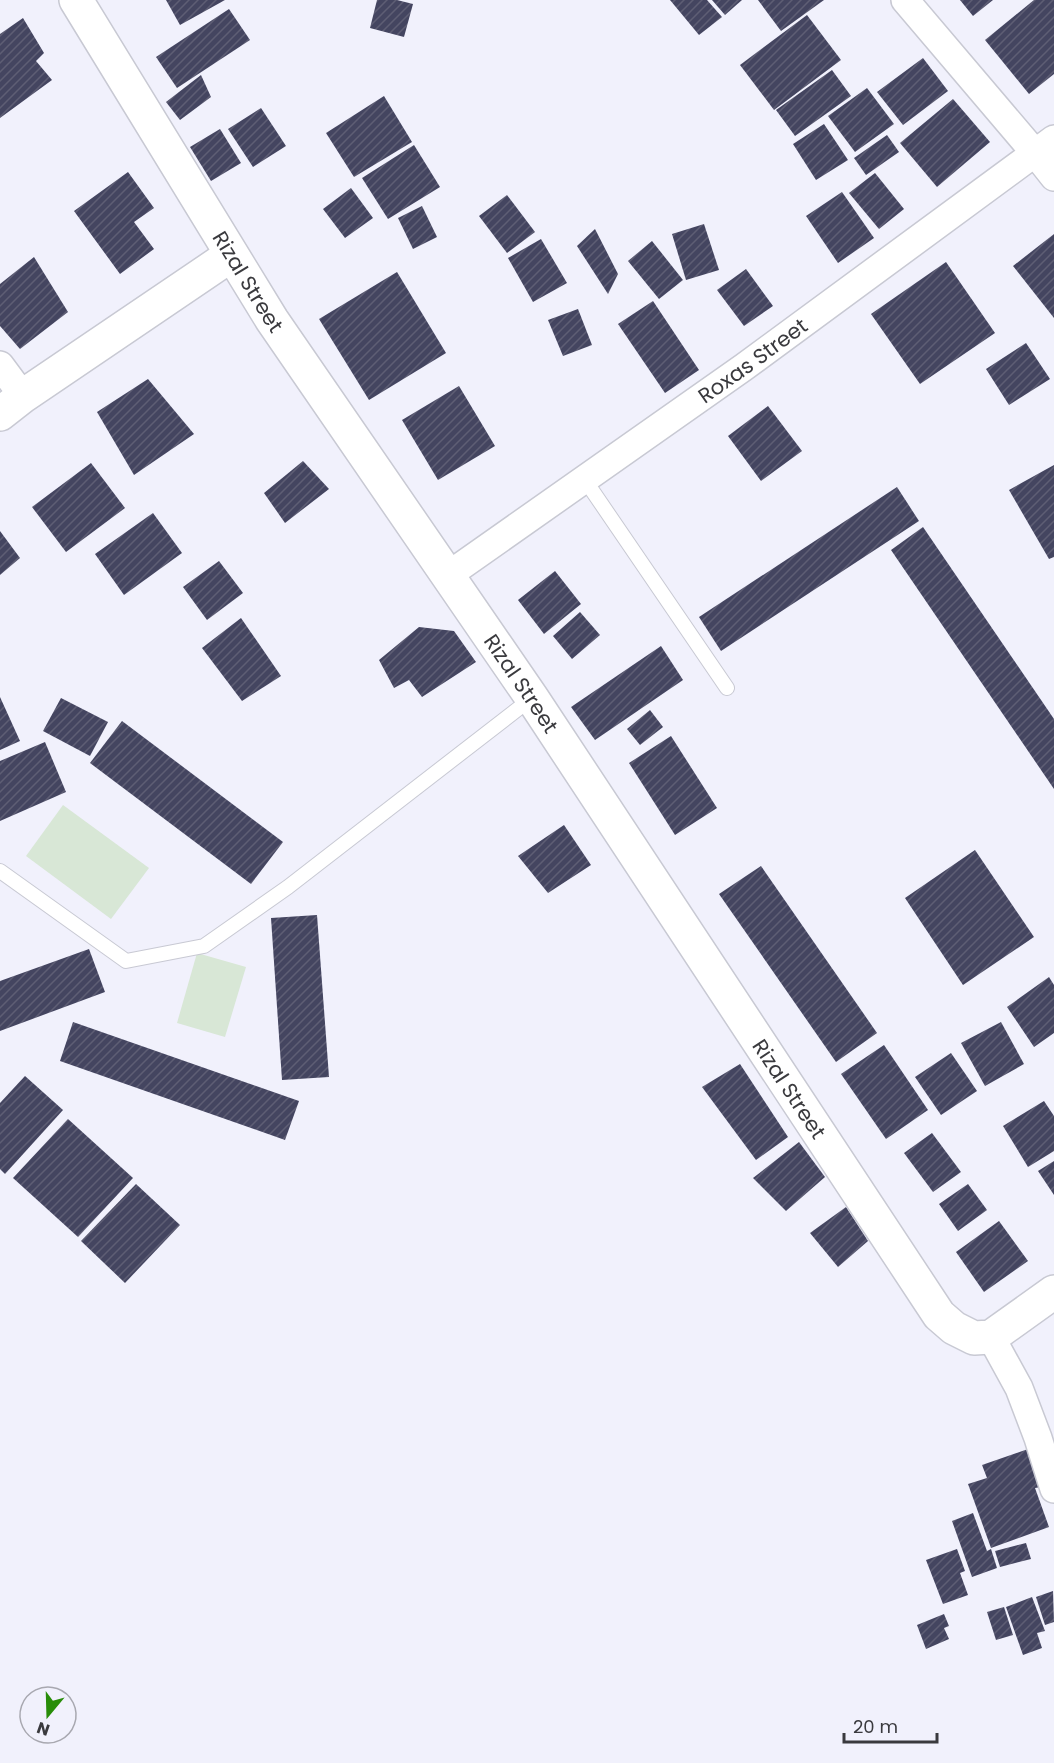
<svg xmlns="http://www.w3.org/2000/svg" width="1054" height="1763" viewBox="0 0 1054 1763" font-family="Poppins,sans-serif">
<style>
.garden{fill:#d8e7d6}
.building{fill:url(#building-hatch)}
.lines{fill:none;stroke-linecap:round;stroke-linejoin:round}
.lane-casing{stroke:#c8c9d3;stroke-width:16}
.street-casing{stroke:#c8c9d3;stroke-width:30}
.secondary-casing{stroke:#c8c9d3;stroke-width:36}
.lane{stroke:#fff;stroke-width:14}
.street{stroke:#fff;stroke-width:27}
.secondary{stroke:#fff;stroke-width:33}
.labels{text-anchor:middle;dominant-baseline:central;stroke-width:6;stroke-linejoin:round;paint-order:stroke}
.street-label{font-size:21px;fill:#3a3a3e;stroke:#f1f1fc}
</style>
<defs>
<pattern id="building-hatch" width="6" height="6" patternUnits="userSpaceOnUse" patternTransform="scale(1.5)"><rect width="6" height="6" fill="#444560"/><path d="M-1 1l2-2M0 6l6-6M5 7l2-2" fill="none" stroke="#5e5e74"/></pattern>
</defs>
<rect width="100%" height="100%" fill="#f1f1fc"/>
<g class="garden">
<polygon points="63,805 149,868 111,919 26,856"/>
<polygon points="197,953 246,967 225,1037 177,1023"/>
</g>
<g class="building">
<polygon points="166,0 225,0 180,25"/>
<polygon points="377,0 397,0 413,4 404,37 370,28"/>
<polygon points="670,0 707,0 722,17 699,35"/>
<polygon points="712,0 742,0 725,15"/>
<polygon points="758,0 824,0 781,31"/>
<polygon points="960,0 993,0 973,16"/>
<polygon points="1034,0 1054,0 1054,74 1029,94 985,40"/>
<polygon points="229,9 250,40 177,88 156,57"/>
<polygon points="807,15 841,60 774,110 740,65"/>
<polygon points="23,18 44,53 36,61 52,80 0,118 0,34"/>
<polygon points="923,58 948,91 903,125 877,92"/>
<polygon points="832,70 851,96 795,136 776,110"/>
<polygon points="201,75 211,97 180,120 166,102"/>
<polygon points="867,88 894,124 855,152 828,116"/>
<polygon points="384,96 412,142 354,177 326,133"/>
<polygon points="953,99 990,142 937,187 900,143"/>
<polygon points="261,108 286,146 253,167 228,129"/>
<polygon points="824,124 848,160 816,180 793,144"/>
<polygon points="220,129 241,163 211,181 190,147"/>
<polygon points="887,135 899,152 866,175 854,158"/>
<polygon points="414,145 440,187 388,219 362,178"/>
<polygon points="128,172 154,208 134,222 154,249 120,274 74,211"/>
<polygon points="875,173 904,209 879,229 849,193"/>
<polygon points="351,188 373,218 345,238 323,209"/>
<polygon points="842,192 874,238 838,263 806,216"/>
<polygon points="507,195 535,232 507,253 479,216"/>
<polygon points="422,206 437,237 413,249 398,218"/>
<polygon points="704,224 719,270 686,280 672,234"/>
<polygon points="595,229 618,274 608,294 577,246"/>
<polygon points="1054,234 1054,318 1013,266"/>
<polygon points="541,239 567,283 533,302 508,258"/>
<polygon points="652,241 683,280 659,299 628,261"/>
<polygon points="34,257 68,312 20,349 0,326 0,284"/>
<polygon points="946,262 995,333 920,384 871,314"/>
<polygon points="746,269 773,306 744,326 717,290"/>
<polygon points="397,272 446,353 369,400 319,319"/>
<polygon points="653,301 699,370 665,393 618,324"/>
<polygon points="578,309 592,345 563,356 548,320"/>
<polygon points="1026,343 1050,379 1009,405 986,369"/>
<polygon points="148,379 194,434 134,475 97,412"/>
<polygon points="459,386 495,446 438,480 402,420"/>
<polygon points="768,406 802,451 761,481 728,436"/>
<polygon points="303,461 329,489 285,523 264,493"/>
<polygon points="91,463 125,508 66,552 32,507"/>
<polygon points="1054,465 1054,557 1049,559 1009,490"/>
<polygon points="897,487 919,521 721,651 699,617"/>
<polygon points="153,513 182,553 124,595 95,554"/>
<polygon points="923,527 1054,719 1054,789 891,550"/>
<polygon points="0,531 20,558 0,575"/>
<polygon points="219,561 243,593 207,620 183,587"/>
<polygon points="555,571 581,604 544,634 518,600"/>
<polygon points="580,612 600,635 572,659 553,636"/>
<polygon points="241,618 281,676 242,701 202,648"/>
<polygon points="419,627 454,631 476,662 422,697 409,680 394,688 379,660"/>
<polygon points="661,646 683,680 595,740 571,707"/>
<polygon points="0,697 20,741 0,750"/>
<polygon points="61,698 108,722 90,756 43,731"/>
<polygon points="650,710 663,727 640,745 627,729"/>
<polygon points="122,721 283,842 251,884 90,763"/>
<polygon points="671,736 717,808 675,835 629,763"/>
<polygon points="45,742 66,792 0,821 0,761"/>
<polygon points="564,825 591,865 548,893 518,856"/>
<polygon points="975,850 1034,937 963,985 905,898"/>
<polygon points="761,866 877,1033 836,1062 719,894"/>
<polygon points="317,915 329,1077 282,1080 271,918"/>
<polygon points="89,949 105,992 0,1031 0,981"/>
<polygon points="1049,977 1054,985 1054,1033 1034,1047 1007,1007"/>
<polygon points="73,1022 299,1101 285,1140 60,1061"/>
<polygon points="1001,1022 1024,1064 985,1086 961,1043"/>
<polygon points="884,1045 928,1110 886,1139 841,1074"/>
<polygon points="951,1053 977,1091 941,1115 915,1077"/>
<polygon points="740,1064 788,1137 756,1160 702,1087"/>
<polygon points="25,1076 63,1110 5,1174 0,1169 0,1103"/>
<polygon points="1044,1101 1054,1116 1054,1151 1028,1167 1003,1126"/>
<polygon points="68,1119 133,1178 78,1237 13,1178"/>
<polygon points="932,1133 961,1172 933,1192 904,1153"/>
<polygon points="799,1142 825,1177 786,1211 753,1178"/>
<polygon points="1054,1161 1054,1195 1038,1171"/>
<polygon points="136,1184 180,1225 125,1283 81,1241"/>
<polygon points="968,1184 987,1210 958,1231 939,1204"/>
<polygon points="846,1207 868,1241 838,1267 810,1233"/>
<polygon points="999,1221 1028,1261 984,1292 956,1252"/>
<polygon points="1028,1449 1041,1487 1035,1488 1049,1527 991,1548 968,1484 987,1478 982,1465"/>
<polygon points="973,1513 987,1551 991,1549 997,1568 972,1577 952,1521"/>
<polygon points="1026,1543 1031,1559 1000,1567 995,1551"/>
<polygon points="957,1549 965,1571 960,1573 968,1595 943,1604 926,1560"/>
<polygon points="1053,1591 1054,1622 1045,1625 1036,1597"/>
<polygon points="1032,1597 1045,1631 1037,1633 1042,1648 1023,1655 1006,1607"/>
<polygon points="1004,1607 1013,1635 996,1640 987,1612"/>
<polygon points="944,1614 949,1626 944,1628 949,1639 926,1649 917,1625"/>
</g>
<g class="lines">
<g class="lane-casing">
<g id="lane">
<polyline points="585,480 727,688"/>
<polyline points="0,871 126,961 204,946 288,887 532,698"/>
</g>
</g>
<g class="street-casing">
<g id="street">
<polyline points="905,0 1035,153 1054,177"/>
<polyline points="0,365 23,396"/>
<path id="s1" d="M447,576L744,367L1054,139"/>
<polyline points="991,1337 1019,1388 1038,1438 1054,1489"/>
</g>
</g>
<g class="secondary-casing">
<g id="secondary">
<path id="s2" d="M76,0L272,320L532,698L939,1315L954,1328L974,1338L991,1337L1054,1292"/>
<polyline points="0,414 23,396 231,255"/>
</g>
</g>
<use href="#lane" class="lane"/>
<use href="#street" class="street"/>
<use href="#secondary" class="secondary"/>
</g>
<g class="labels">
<g class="street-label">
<text stroke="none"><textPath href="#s2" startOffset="330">Rizal Street</textPath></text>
<text stroke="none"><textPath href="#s1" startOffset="374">Roxas Street</textPath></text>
<text stroke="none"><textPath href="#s2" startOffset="816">Rizal Street</textPath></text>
<text stroke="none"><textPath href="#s2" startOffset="1302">Rizal Street</textPath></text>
</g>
</g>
<g transform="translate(48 1715) rotate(199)"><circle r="28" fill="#f1f1fc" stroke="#a8a8b0" stroke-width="1.5"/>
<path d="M0-4.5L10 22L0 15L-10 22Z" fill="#288d09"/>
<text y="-9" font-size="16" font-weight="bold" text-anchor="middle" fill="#3a3a3e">N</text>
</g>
<path d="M844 1733v9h93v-9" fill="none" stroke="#3a3a3e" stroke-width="3"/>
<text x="853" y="1733" font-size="18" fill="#3a3a3e" stroke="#f1f1fc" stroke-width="4.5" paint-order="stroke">20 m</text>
</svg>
